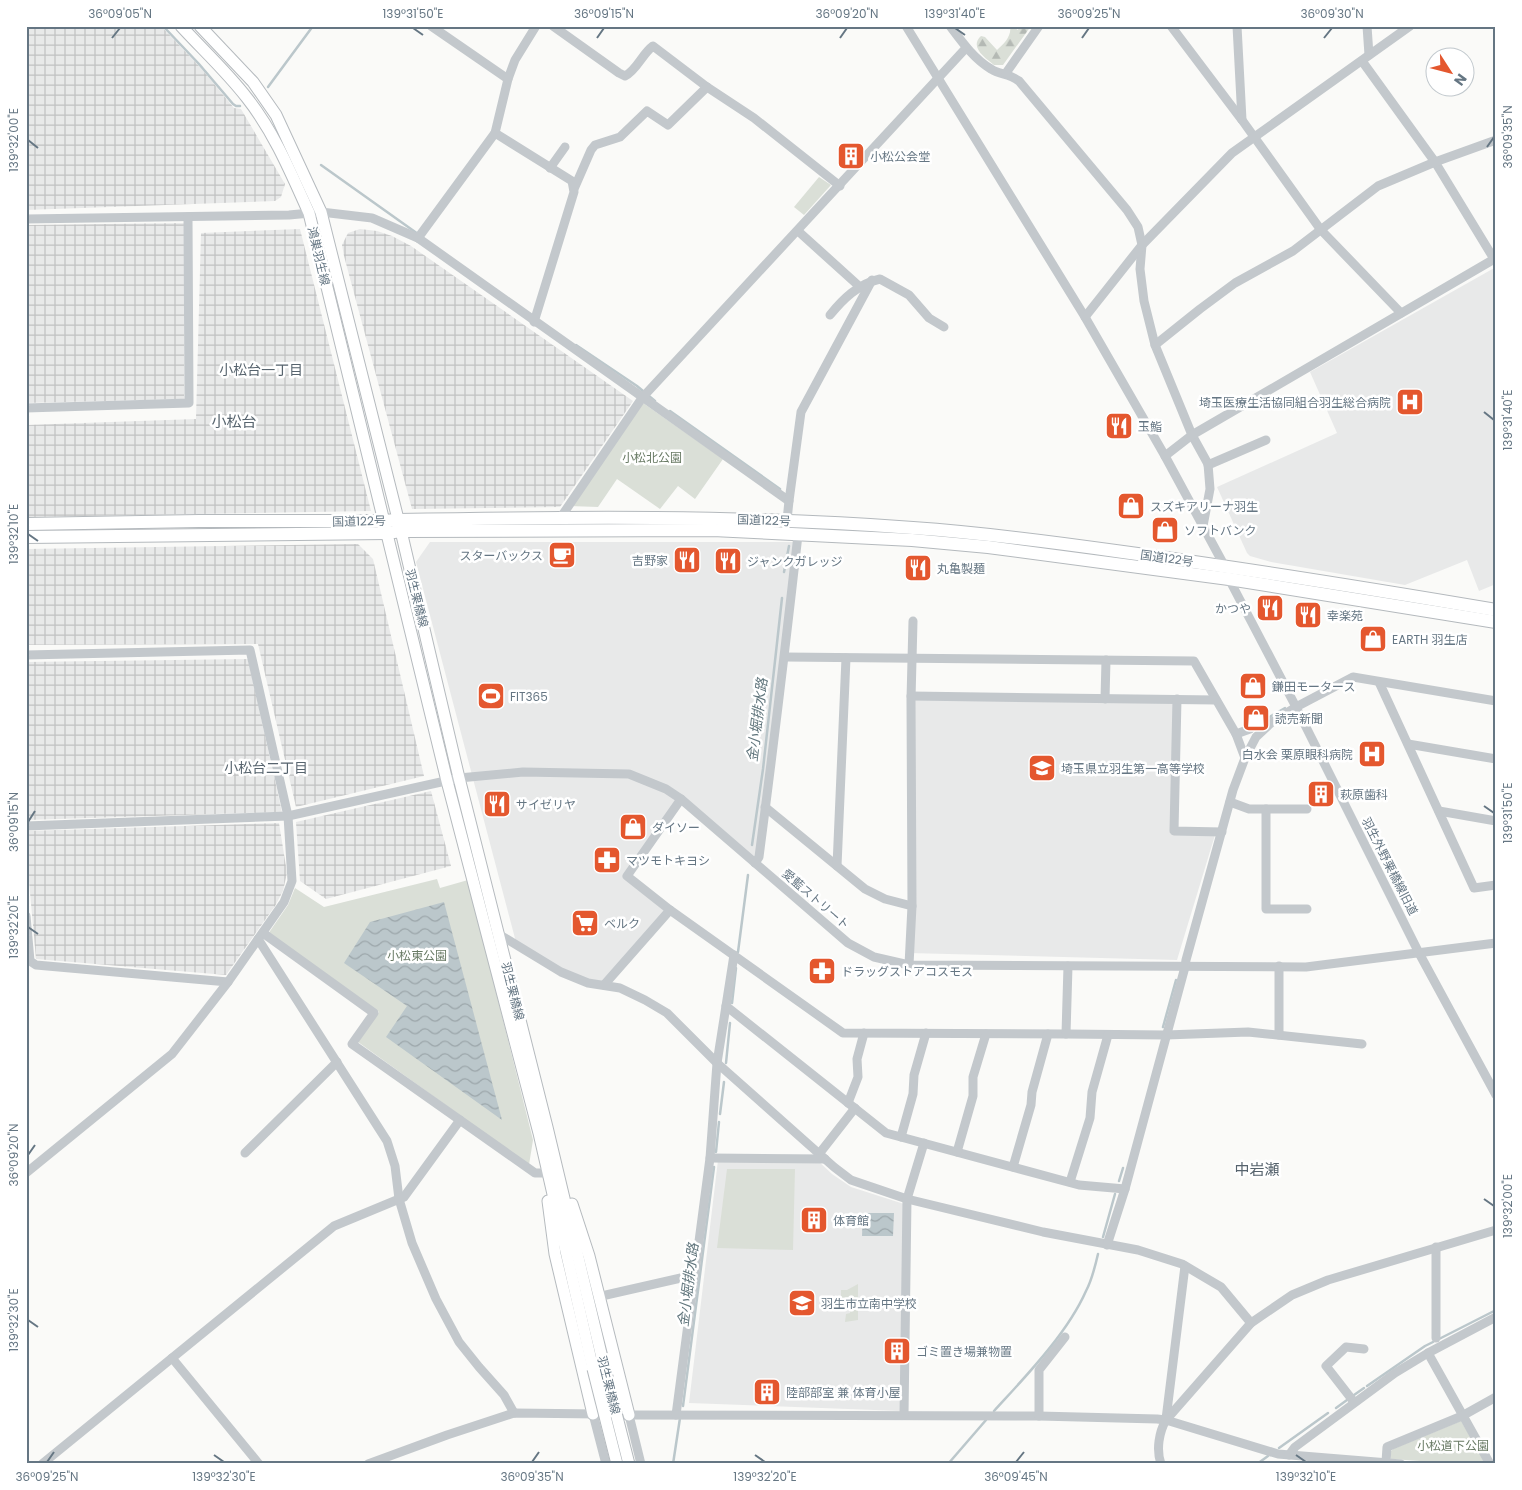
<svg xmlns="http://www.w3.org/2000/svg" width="1522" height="1490" viewBox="0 0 1522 1490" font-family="Poppins,'Noto Sans JP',sans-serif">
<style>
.built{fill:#e8e9e9}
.industrial{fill:url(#industrial-grid)}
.forest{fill:url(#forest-firs)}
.green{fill:#dadfd7}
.water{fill:url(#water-waves)}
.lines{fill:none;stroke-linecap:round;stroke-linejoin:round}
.stream{stroke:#bbc7cb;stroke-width:2.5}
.major-casing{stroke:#b5babe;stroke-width:13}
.highway-casing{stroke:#b4b9bd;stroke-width:14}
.minor{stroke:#c3c8cc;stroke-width:9}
.major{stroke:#fff;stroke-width:11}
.highway{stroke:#fff;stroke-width:12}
.major-bridge-casing{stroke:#b5babe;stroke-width:13;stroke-linecap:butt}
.major-bridge{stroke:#fff;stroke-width:11}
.ticks{fill:none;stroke:#657683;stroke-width:2}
.labels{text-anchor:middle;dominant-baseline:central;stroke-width:5;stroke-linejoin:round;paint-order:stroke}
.poi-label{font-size:12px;fill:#657683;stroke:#fff;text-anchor:start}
.street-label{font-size:12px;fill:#657683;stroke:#fff}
.park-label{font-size:12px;fill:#687a64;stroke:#fff}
.neighbourhood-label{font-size:14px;fill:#57646e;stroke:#fff}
.water-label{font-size:14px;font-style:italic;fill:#60757c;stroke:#fff}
.quarter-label{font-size:15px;fill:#57646e;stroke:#fff}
.neatline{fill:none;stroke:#657683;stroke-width:2}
.ticks-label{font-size:12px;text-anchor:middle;fill:#657683}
</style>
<defs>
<pattern id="industrial-grid" width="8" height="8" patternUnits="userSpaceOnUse" patternTransform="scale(1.25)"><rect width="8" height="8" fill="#e8e9e9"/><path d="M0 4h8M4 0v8" fill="none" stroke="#c0c1c2"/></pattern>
<pattern id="forest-firs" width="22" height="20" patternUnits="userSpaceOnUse" patternTransform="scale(1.25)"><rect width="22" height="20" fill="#dadfd7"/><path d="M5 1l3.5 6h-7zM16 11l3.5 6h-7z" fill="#b4b9b4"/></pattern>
<pattern id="water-waves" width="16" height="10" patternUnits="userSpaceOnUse" patternTransform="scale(1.25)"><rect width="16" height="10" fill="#bbc7cb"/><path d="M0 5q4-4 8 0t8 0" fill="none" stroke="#9ca6aa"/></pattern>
</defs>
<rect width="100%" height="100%" fill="#fafaf8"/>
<g class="built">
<polygon points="1496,267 1496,584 1479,591 1467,560 1405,585 1271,562 1250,556 1247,553 1217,487 1337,433 1310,372"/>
<polygon points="430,542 798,542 755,863 681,799 627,876 668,908 604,985 588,983 517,946 416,562"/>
<polygon points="913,697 1174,702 1170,834 1215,835 1177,960 908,953"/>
<polygon points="815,1158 832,1174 851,1187 904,1204 901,1411 689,1403 718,1160"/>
</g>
<g class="industrial">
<polygon points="26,26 161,26 200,67 234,108 241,109 285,184 281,197 275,201 26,210"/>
<polygon points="184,223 184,399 26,403 26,225"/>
<polygon points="300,229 371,511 26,517 26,425 196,419 201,233"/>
<polygon points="360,229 377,231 392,236 411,246 633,401 560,507 412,509 344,256 342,245 348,233"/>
<polygon points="358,544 373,559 424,776 296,807 258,644 26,645 26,549"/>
<polygon points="248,659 282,812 27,820 26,662"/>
<polygon points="431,791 451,866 326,899 300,881 296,822"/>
<polygon points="279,823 287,873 283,891 275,906 226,975 36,959 26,848 26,831"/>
</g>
<path class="forest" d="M1010,26H1016L1017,30L1024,26H1031L1003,65H994C985,58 969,47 981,36L985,37L997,50C1004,44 1012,36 1010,26Z"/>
<g class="green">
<polygon points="819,177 831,185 804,215 794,207"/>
<polygon points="643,403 723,459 695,499 678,486 660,509 617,479 598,507 569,506"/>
<polygon points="437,879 440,888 468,880 533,1140 529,1165 358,1042 379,1012 268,934 288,905 295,888 324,907"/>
<polygon points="727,1169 795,1169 793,1250 717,1248"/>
<polygon points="858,1284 858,1320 845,1322 846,1314 850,1313 851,1304 841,1303 841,1290 847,1290"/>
<polygon points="1461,1421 1485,1462 1484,1464 1463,1464 1391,1459 1389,1453 1393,1449"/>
</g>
<g class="water">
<polygon points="444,902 502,1120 386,1037 407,1006 344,963 370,922"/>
<polygon points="863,1213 894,1213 893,1236 862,1236"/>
</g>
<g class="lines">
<g class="stream">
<polyline points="163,26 199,64 233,104 236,106 240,106"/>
<polyline points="268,87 313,26"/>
<polyline points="321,165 418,234"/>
<polyline points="576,345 637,386 655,401"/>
<polyline points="670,411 780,489"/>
<polyline points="784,572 789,546"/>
<polyline points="1263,723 1271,716 1285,708"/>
<polyline points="752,845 763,769 782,598"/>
<polyline points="738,952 748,875"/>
<polyline points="732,1003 736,968"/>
<polyline points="1163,1027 1176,980"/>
<polyline points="726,1063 730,1023"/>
<polyline points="720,1114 724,1082"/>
<polyline points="716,1152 719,1122"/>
<polyline points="1119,1181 1123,1168"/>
<polyline points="1103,1237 1115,1194"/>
<polyline points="1439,1339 1496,1310"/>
<polyline points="1367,1386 1425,1346 1433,1342"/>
<polyline points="1354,1395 1364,1388"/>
<polyline points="683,1406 714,1167"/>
<polyline points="1336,1408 1347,1400"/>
<path d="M994,1411C1025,1377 1067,1334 1086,1291C1092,1280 1095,1267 1098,1254"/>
<polyline points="1279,1448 1328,1413"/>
<polyline points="673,1464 680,1418"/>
<polyline points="948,1464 986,1420"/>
<polyline points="1257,1464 1268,1456"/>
</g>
<g class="major-casing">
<g id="major">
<path d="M181,26C203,50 227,72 247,98C274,132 291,173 309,213L447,781L539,1133L593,1369"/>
<polyline points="200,26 253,82 276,115 321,212 401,531 459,778 547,1127 604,1366"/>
<polyline points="548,1201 555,1254 593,1414"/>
<polyline points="572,1204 589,1256 629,1415"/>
</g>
</g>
<g class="highway-casing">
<g id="highway">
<path d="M26,524L199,521H383L397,520C569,517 742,515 913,528C984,533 1053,542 1123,552C1248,569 1372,589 1496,610"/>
<polyline points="26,537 387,533 401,531 713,530 912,540 988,547 1229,579 1496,622"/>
</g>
</g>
<g class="minor">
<polyline points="431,26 508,79"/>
<path d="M553,26L619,73L625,76C637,70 642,54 653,46L707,87L754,118L840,186"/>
<polyline points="906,26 1085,317 1165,456 1224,565 1229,579 1296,707 1419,953 1496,1095"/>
<path d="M950,26C962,42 974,59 991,69C1000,75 1008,73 1019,81L1127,210L1138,227L1142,245L1140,269L1144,301L1155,345L1192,435L1208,464L1210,489L1203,526"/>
<polyline points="1171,26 1242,120 1321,230 1401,313"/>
<polyline points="1237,26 1242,120"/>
<polyline points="1367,26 1369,55"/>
<polyline points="1362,61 1435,162 1494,259"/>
<polyline points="1006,73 1039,26"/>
<polyline points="495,133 572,181 574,192 534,322"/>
<polyline points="550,168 565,147"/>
<polyline points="574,189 591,150 595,145 620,137 647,111 668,125 707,87"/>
<polyline points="26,219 289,215 321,212 372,218 418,238 789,501"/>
<polyline points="798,231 860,287"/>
<polyline points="418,238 495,133 508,79 515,60 536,26"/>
<path d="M830,315C843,299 858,284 880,279L909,295L929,318L944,327"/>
<polyline points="1085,317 1142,245 1232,153 1410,26"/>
<polyline points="1155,345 1200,309 1235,283 1293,251 1378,186 1435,162 1496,140"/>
<polyline points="26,408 189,403 188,217"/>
<polyline points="1165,456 1192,435 1496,258"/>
<polyline points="1208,465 1266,440"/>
<polyline points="561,517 642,398 966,48"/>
<polyline points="787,520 789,501 801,412 872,280"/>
<polyline points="26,655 250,650 288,816 292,881 284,902 228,982 36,965 30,961 26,916"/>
<polyline points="785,657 1194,661 1236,734 1250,729"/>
<polyline points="1379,682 1474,888 1496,885"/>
<polyline points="911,696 1216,700"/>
<polyline points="1105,699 1106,660"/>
<polyline points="1177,699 1174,831 1222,832"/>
<polyline points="1236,734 1245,758"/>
<polyline points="1408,744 1496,759"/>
<polyline points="681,799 627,876 670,910 843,1033 1066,1034 1068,966"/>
<polyline points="1230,802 1249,809 1266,809"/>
<polyline points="765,807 865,889 885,899 912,906"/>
<polyline points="1439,811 1496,821"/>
<polyline points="26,826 288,816 459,778 523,772 629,774 666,789 681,799 848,943 874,957 909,965 1306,967 1496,943"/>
<path d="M755,863L759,857C773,750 786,642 798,535"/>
<polyline points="837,866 846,658"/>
<polyline points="1307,909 1266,909 1266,809 1307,809"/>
<polyline points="263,933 374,1013 352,1044 535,1173 544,1173"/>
<polyline points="500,935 561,972 588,983 620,988 645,1000 667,1013 717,1063 834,1167 851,1180 907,1199 1043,1232 1138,1250 1182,1264 1221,1287 1251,1323"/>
<polyline points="258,939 387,1141 395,1166 399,1199 412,1243 436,1299 459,1342 479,1367 504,1395 514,1413"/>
<polyline points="734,955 726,1006 886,1133 1079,1185 1125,1189"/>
<polyline points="909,965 912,906 911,699 913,621"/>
<polyline points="604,985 670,910"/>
<polyline points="1066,1034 1166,1035 1248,1032 1362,1044"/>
<polyline points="1279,1035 1279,966"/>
<polyline points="848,1103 858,1077 857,1059 864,1033"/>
<polyline points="901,1137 913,1094 914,1075 926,1033"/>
<polyline points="957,1152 973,1096 973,1077 986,1034"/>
<polyline points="245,1153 337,1062"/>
<polyline points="819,1154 855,1108"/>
<polyline points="710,1158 825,1159"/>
<polyline points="1013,1167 1031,1105 1032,1092 1048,1034"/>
<polyline points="26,1173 172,1054 228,982"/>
<polyline points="1070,1182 1090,1118 1092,1092 1108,1035"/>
<polyline points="1107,1245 1125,1189 1185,967 1186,960 1233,790 1245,758 1256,737 1272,722 1296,707 1353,677 1496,701"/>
<polyline points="1436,1247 1436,1338"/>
<polyline points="606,1295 694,1275"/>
<polyline points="1428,1353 1490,1464"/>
<polyline points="172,1358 259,1464"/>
<polyline points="1354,1402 1326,1366 1346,1347 1364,1349"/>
<polyline points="593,1414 606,1464"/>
<polyline points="625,1415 1039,1416 1157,1419 1166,1420 1278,1454 1401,1464"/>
<polyline points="629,1415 641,1464"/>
<polyline points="676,1415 710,1158 717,1063 726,1006"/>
<polyline points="904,1415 907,1199 924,1143"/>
<polyline points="1039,1416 1039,1370 1065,1337"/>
<polyline points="1166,1419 1185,1266"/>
<polyline points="1289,1455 1295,1447 1395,1373 1428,1353 1496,1317"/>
<polyline points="1386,1462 1387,1447 1462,1416 1496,1397"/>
<polyline points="42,1464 334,1226 404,1197 460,1120"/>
<polyline points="368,1464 447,1435 514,1413 599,1414"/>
<path d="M1161,1464C1156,1450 1159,1432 1166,1420L1251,1323L1292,1295L1328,1280L1496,1230"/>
</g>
<use href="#major" class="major"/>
<use href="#highway" class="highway"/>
<g class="major-bridge-casing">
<g id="major-bridge">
<polyline points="604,1366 629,1464"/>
<polyline points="593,1369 617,1464"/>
</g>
</g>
<use href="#major-bridge" class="major-bridge"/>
</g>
<path class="ticks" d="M413,28L423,35M955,28L965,35M112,38L120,28M597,38L604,28M840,38L847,28M1082,38L1089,28M1324,38L1332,28M28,140L38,148M1487,147L1494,137M1484,412L1494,420M28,534L38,541M1484,806L1494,813M28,822L35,811M28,927L38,934M28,1155L35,1145M1484,1199L1494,1206M28,1320L38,1327M214,1455L224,1462M755,1455L765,1462M1296,1455L1306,1462M47,1462L54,1452M532,1462L539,1452M1016,1462L1024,1452"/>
<defs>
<g id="building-square" transform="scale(1.4375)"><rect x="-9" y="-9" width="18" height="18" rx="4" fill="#e4572e" stroke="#fff"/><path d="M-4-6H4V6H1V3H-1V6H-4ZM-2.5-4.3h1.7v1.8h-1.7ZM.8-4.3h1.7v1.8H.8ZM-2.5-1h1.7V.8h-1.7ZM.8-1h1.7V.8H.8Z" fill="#fff"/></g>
<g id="hospital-square" transform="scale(1.4375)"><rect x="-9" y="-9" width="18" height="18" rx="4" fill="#e4572e" stroke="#fff"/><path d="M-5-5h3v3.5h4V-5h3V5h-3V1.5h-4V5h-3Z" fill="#fff"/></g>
<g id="restaurant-square" transform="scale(1.4375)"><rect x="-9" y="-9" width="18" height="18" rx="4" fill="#e4572e" stroke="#fff"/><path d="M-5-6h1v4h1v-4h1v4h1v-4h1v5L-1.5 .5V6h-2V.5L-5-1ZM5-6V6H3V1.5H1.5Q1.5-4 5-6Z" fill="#fff"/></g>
<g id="shop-square" transform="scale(1.4375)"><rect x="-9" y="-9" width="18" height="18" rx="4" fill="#e4572e" stroke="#fff"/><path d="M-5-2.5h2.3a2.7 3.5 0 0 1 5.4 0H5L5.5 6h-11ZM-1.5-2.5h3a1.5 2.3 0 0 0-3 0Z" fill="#fff"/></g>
<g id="cafe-square" transform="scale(1.4375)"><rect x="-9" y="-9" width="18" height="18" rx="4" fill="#e4572e" stroke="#fff"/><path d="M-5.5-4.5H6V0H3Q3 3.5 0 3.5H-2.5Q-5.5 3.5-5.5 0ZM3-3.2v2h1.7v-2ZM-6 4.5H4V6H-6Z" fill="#fff"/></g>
<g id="stadium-square" transform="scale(1.4375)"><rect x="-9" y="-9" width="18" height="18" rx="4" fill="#e4572e" stroke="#fff"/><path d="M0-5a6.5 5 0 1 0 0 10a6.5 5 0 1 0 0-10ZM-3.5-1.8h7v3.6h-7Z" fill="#fff"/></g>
<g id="school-square" transform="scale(1.4375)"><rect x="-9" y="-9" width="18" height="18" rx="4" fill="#e4572e" stroke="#fff"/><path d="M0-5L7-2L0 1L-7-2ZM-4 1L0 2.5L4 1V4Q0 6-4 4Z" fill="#fff"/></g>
<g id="pharmacy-square" transform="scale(1.4375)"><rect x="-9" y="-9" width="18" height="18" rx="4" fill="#e4572e" stroke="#fff"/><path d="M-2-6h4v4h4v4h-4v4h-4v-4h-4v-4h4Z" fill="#fff"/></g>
<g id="supermarket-square" transform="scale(1.4375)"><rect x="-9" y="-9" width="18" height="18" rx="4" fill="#e4572e" stroke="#fff"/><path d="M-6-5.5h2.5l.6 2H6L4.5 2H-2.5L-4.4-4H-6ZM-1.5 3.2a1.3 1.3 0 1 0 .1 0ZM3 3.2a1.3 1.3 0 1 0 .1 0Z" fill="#fff"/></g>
</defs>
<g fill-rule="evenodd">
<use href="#building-square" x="851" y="156"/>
<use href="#hospital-square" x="1410" y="402"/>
<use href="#restaurant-square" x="1119" y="426"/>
<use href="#shop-square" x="1131" y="506"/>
<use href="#shop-square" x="1165" y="530"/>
<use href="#cafe-square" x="562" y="555"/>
<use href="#restaurant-square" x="687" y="560"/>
<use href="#restaurant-square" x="728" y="561"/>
<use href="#restaurant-square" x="918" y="568"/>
<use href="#restaurant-square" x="1270" y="608"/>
<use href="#restaurant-square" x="1308" y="615"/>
<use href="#shop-square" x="1373" y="639"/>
<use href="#shop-square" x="1253" y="686"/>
<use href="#stadium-square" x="491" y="696"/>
<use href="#shop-square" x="1256" y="718"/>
<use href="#hospital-square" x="1372" y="754"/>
<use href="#school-square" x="1042" y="768"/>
<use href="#building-square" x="1321" y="794"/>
<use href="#restaurant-square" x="497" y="804"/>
<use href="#shop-square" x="633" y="827"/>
<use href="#pharmacy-square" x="607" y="860"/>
<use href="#supermarket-square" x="585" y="923"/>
<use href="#pharmacy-square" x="822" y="971"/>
<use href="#building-square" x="814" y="1220"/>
<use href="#school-square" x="802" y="1303"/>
<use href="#building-square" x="897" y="1351"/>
<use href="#building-square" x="767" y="1392"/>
</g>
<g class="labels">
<g class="poi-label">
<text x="870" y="156">小松公会堂</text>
<text x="1391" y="402" text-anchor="end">埼玉医療生活協同組合羽生総合病院</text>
<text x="1138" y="426">玉鮨</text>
<text x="1150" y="506">スズキアリーナ羽生</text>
<text x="1184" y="530">ソフトバンク</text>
<text x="543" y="555" text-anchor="end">スターバックス</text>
<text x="668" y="560" text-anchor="end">吉野家</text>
<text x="747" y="561">ジャンクガレッジ</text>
<text x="937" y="568">丸亀製麺</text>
<text x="1251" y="608" text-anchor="end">かつや</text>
<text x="1327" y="615">幸楽苑</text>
<text x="1392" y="639">EARTH 羽生店</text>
<text x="1272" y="686">鎌田モータース</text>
<text x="510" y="696">FIT365</text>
<text x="1275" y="718">読売新聞</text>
<text x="1353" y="754" text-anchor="end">白水会 栗原眼科病院</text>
<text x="1061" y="768">埼玉県立羽生第一高等学校</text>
<text x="1340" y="794">萩原歯科</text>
<text x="516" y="804">サイゼリヤ</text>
<text x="652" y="827">ダイソー</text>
<text x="626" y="860">マツモトキヨシ</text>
<text x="604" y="923">ベルク</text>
<text x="841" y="971">ドラッグストアコスモス</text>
<text x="833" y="1220">体育館</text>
<text x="821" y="1303">羽生市立南中学校</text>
<text x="916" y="1351">ゴミ置き場兼物置</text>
<text x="786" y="1392">陸部部室 兼 体育小屋</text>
</g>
<g class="street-label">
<text transform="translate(319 256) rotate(77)">鴻巣羽生線</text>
<text transform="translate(764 520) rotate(2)">国道122号</text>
<text transform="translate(359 521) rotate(-1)">国道122号</text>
<text transform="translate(1167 558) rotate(8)">国道122号</text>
<text transform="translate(417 598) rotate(76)">羽生栗橋線</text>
<text transform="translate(1390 866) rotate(63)">羽生外野栗橋線旧道</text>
<text transform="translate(816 899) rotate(41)">愛藍ストリート</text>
<text transform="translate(513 991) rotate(76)">羽生栗橋線</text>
<text transform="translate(609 1385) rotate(76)">羽生栗橋線</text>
</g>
<g class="park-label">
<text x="652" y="457">小松北公園</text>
<text x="417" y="955">小松東公園</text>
<text x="1453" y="1445">小松道下公園</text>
</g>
<g class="neighbourhood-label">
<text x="261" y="370">小松台一丁目</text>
<text x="266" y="768">小松台二丁目</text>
</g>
<g class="water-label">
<text transform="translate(757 720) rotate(-83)">金小堀排水路</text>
<text transform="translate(688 1285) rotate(-83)">金小堀排水路</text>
</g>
<g class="quarter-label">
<text x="234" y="421">小松台</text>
<text x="1257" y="1169">中岩瀬</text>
</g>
</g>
<rect width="1522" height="1490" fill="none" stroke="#ffffff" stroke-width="55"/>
<g transform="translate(1450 72) rotate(126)"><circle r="24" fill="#ffffff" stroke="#c1c8cd"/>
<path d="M0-4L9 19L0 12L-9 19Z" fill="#e4572e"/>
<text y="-8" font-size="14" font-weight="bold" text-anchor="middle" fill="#657683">N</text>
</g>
<rect x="28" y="28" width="1466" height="1434" class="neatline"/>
<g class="ticks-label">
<text x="120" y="18">36°09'05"N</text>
<text x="413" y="18">139°31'50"E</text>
<text x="604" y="18">36°09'15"N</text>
<text x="847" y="18">36°09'20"N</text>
<text x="955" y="18">139°31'40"E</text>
<text x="1089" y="18">36°09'25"N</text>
<text x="1332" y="18">36°09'30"N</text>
<text transform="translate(1508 137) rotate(-90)" y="4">36°09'35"N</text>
<text transform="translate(14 140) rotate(-90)" y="4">139°32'00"E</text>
<text transform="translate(1508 420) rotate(-90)" y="4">139°31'40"E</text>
<text transform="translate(14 534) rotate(-90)" y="4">139°32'10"E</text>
<text transform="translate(1508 813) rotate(-90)" y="4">139°31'50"E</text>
<text transform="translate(14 822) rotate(-90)" y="4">36°09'15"N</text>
<text transform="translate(14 927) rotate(-90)" y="4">139°32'20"E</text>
<text transform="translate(14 1155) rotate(-90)" y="4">36°09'20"N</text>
<text transform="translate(1508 1206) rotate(-90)" y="4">139°32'00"E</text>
<text transform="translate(14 1320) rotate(-90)" y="4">139°32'30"E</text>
<text x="47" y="1481">36°09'25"N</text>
<text x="224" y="1481">139°32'30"E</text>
<text x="532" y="1481">36°09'35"N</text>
<text x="765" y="1481">139°32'20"E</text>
<text x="1016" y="1481">36°09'45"N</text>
<text x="1306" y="1481">139°32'10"E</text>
</g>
</svg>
